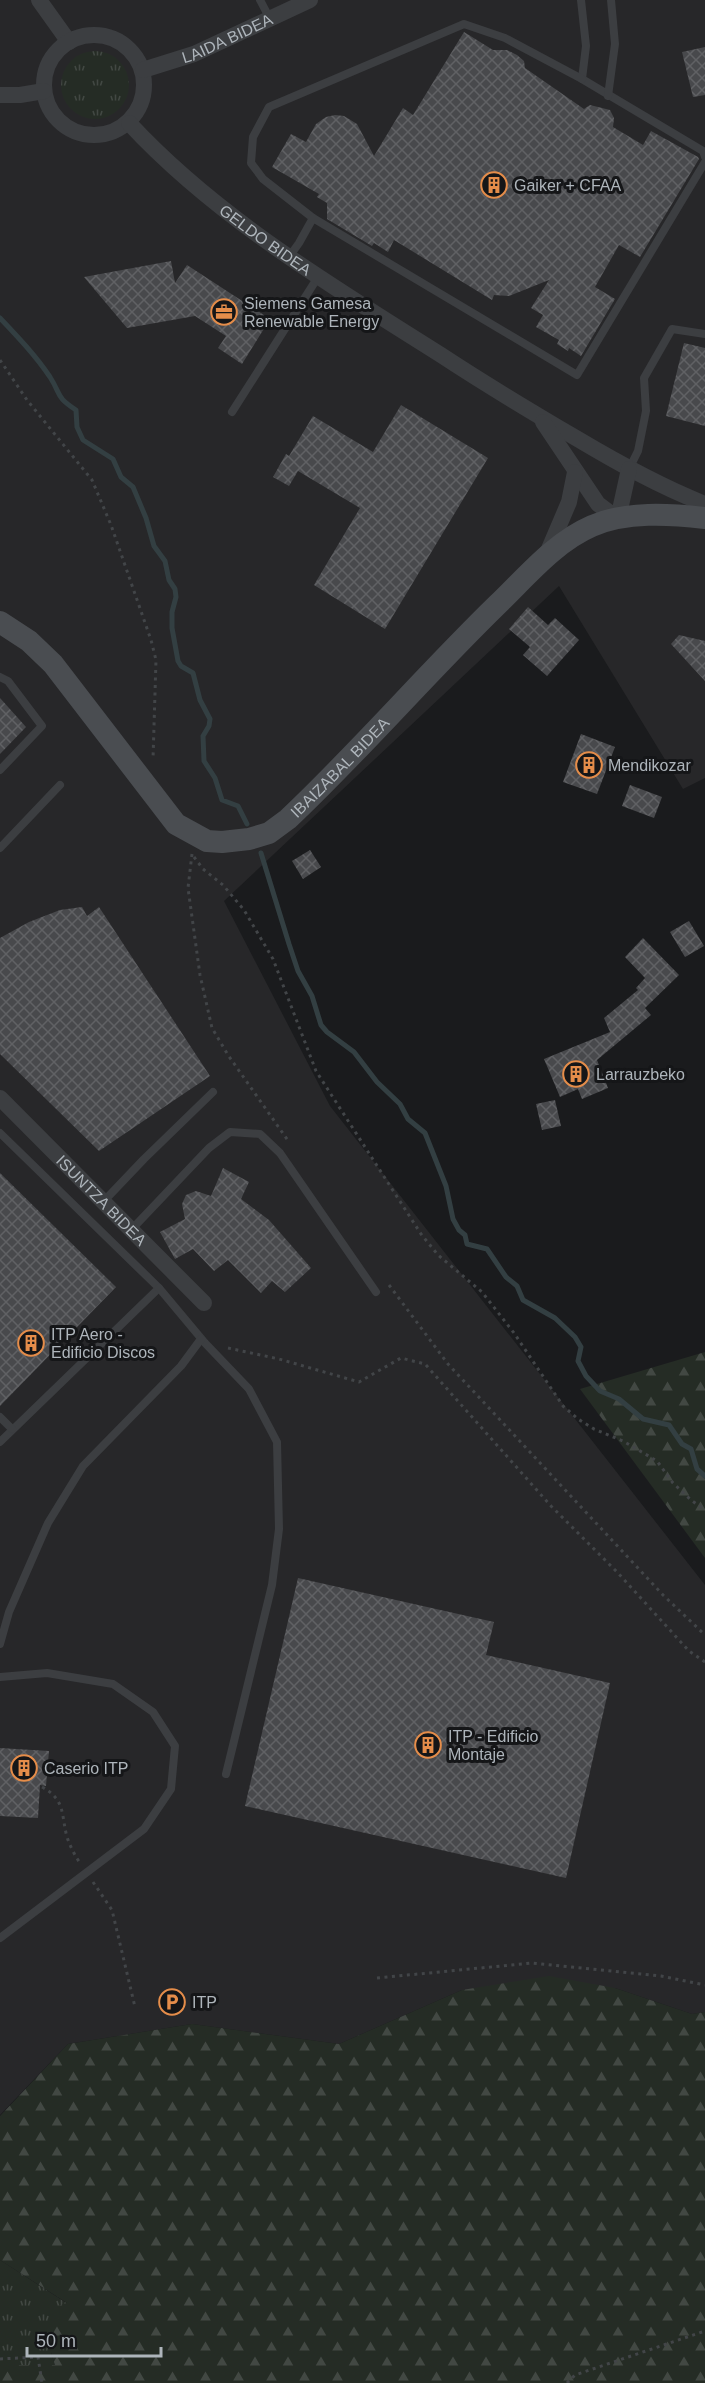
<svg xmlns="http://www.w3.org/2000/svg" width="705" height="2383" viewBox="0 0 705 2383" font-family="Helvetica,sans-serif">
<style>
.built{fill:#272729}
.grass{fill:url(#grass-tufts)}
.forest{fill:url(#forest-firs)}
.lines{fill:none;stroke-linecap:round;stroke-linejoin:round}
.stream{stroke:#333f42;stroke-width:5}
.building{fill:url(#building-cross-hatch)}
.path{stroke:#424548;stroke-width:3;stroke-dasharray:3 4.5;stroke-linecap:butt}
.lane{stroke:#3c3e41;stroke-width:8}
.street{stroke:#3c3e41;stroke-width:16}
.secondary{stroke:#4a4d51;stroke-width:22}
.labels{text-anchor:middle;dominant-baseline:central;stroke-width:6;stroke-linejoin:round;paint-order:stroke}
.street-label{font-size:16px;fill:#aeb5bb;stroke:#151618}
.poi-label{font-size:16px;fill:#aeb5bb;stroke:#151618;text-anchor:start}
</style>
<defs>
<pattern id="grass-tufts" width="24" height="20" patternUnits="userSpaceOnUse" patternTransform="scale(1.5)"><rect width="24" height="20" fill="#252c25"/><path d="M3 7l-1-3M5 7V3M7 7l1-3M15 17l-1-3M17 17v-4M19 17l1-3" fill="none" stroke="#424843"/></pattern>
<pattern id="forest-firs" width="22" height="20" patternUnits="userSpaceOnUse" patternTransform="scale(1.5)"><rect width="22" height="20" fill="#252c25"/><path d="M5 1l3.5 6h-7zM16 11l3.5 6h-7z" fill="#424843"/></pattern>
<pattern id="building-cross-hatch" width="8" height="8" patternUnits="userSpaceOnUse" patternTransform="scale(1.5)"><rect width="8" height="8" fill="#48494c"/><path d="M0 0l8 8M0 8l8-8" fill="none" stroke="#606164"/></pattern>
</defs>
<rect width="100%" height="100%" fill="#1a1b1d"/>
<polygon class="built" points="0,0 705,0 705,778 683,789 559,586 224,901 330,1106 705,1585 705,2012 692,2014 615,1988 462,1990 339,2044 192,2024 68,2044 0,2115"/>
<g class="grass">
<circle cx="95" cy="85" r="34"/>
<polygon points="0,2260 68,2304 51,2353 55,2365 0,2365"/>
</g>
<g class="forest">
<polygon points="705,1352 705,1558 580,1389"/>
<path d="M549,1976L615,1988L692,2014L705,2012V2383H0V2365H55C48,2344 38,2309 67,2303L0,2260V2116L68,2044L192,2024L339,2044L462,1990Z"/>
</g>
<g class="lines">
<g class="stream">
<path d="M0,318C18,337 36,356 50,377C62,396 55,396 76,410L77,427L83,440L113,459L121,477L133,487L146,518L154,546L165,561L169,580L175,589L176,597L172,612V628L178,661L181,666L193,673L200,700L210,719L209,726L203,736L204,761L215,778L222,800L238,806L247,824"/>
<polyline points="261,853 289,944 298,971 312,996 321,1025 327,1032 354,1052 377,1082 400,1104 408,1119 425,1133 446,1186 453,1219 459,1230 465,1235 467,1244 487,1249 506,1277 517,1286 523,1300 555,1318 575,1337 581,1347 578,1361 586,1376 600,1391 619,1399 643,1419 669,1425 682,1444 691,1449 697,1469 705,1476"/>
</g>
</g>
<g class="building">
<polygon points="464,32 493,50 507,50 517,55 524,61 525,68 584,109 590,105 610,110 614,118 613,127 643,145 651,131 698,157 699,159 640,257 619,245 595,287 615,299 581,356 569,348 568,351 557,344 559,340 536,327 543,315 531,308 549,280 509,296 494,295 492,300 394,240 388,252 374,243 372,246 327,219 327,203 317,197 319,194 272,167 291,134 306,142 316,124 326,117 335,115 344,116 357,124 374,156 403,108 413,115"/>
<polygon points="705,47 705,95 693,97 682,52"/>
<polygon points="171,261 175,283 187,265 270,319 242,364 218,348 226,336 195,316 127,328 84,277"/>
<polygon points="684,343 705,348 705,426 666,416"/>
<polygon points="401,405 488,458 385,629 314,585 360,508 298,471 289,486 273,477 286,454 289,456 313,416 373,452"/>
<polygon points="528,607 548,625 555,618 579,640 547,676 523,655 530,647 509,629"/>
<polygon points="679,635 705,641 705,681 671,644"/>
<polygon points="0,698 26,727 0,754"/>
<polygon points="581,734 615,747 597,794 563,782"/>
<polygon points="630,785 662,797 654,818 622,806"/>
<polygon points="310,850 321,867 303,879 292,861"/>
<polygon points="82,907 87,916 99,907 210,1076 99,1151 0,1054 0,938 29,922 60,910"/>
<polygon points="689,921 704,946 685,957 670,932"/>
<polygon points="643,938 679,975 645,1008 651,1015 597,1060 608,1088 582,1099 578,1089 560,1097 544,1059 610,1032 604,1018 638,990 636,988 645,978 625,957"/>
<polygon points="555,1100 561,1126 542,1130 536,1104"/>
<polygon points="223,1168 249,1182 241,1199 269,1220 311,1268 285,1292 272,1281 261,1293 228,1260 214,1271 193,1249 175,1259 160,1232 185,1219 182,1204 186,1195 196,1191 211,1196"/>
<polygon points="0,1173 116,1287 0,1406"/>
<polygon points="298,1578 494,1622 486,1655 610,1683 566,1878 245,1806"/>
<polygon points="0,1748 49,1751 46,1786 40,1785 38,1818 0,1816"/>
</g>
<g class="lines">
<g class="path">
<polyline points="0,360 27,400 92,480 111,525 151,640 156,660 153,759"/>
<polyline points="192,854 188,888 200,975 212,1028 228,1055 289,1142"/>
<polyline points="194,857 203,869 223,885 244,910 273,959 316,1071 421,1234 438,1255 482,1292 514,1333 563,1406 578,1419 594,1429 623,1441 657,1461 673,1483 691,1500 705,1510"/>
<polyline points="389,1285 448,1364 663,1595 705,1635"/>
<polyline points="228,1348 279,1359 359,1382 401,1358 425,1364 551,1506 618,1573 689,1651 705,1662"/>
<path d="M42,1787C66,1800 61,1815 67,1837C70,1846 75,1856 80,1863"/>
<polyline points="93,1882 112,1910 135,2007"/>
<polyline points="377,1978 532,1963 661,1976 705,1985"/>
<polyline points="0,2359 38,2357 42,2383"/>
<polyline points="567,2383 575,2375 705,2331"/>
</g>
<g class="lane">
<polyline points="260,0 270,19"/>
<polyline points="581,0 586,46 582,79 703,151 705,157"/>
<polyline points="608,96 615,44 611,0"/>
<polyline points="313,218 263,179 251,163 253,137 269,107 464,24 505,38 582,79"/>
<polyline points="289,257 299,243 313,218 577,375 705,162"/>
<polyline points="232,412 318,277"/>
<polyline points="629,469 638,451 646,411 644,378 672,329 705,334"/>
<polyline points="0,677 8,681 42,726 0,770"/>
<polyline points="0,848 60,785"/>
<polyline points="0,1133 159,1288 0,1442"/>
<polyline points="104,1201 144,1159 213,1092"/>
<polyline points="132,1229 209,1148 230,1132 260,1134 280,1153 376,1292"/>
<polyline points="159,1288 205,1343 249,1389 277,1442 279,1529 272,1585 226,1774"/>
<polyline points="0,1417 12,1429"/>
<polyline points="0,1644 9,1612 48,1523 83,1466 181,1366 201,1339"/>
<polyline points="0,1677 47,1673 113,1684 153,1712 175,1746 171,1789 144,1829 0,1938"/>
</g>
<g class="street">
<polyline points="39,0 69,42"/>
<circle cx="94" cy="85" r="50"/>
<path id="s1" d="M143,70L194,54L310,0"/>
<polyline points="0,95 20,95 44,91"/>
<path id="s2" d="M129,123C217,218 332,286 441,355C485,384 530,411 576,438C618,463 659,486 705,504"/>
<polyline points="543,422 598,504 618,519 629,469"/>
<polyline points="546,556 569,502 575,472"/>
<path id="s3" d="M0,1098L204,1303"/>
</g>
<path class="secondary" id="s4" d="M0,622L29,641L53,664L176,824L207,841L222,842L249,839L269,833L288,819C361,750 426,674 498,604C527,576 555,542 592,526C626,511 670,514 705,518"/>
</g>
<defs>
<g id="building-ring" transform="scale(1.35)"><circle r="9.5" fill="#151618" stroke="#e58d4a" stroke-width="1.5"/><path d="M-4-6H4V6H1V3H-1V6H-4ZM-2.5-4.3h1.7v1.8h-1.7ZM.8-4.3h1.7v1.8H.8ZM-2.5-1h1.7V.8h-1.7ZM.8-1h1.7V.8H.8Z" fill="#e58d4a"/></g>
<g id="office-ring" transform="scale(1.35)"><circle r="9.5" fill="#151618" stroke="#e58d4a" stroke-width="1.5"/><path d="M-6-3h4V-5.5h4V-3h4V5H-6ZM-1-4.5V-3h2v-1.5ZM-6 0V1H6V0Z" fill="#e58d4a"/></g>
<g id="parking-ring" transform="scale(1.35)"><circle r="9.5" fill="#151618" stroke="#e58d4a" stroke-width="1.5"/><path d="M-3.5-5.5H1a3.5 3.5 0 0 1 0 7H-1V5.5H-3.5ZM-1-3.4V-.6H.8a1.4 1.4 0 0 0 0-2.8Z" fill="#e58d4a"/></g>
</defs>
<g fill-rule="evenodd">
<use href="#building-ring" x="494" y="185"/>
<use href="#office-ring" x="224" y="312"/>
<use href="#building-ring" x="589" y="765"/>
<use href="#building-ring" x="576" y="1074"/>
<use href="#building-ring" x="31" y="1343"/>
<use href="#building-ring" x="428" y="1745"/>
<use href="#building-ring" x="24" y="1768"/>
<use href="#parking-ring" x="172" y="2002"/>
</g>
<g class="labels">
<g class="street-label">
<text stroke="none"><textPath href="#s1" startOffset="90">LAIDA BIDEA</textPath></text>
<text stroke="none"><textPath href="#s2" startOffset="180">GELDO BIDEA</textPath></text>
<text stroke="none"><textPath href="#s4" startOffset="465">IBAIZABAL BIDEA</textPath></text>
<text stroke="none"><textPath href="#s3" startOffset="144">ISUNTZA BIDEA</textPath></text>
</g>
<g class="poi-label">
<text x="514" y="185">Gaiker + CFAA</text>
<text x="244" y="303">Siemens Gamesa<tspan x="244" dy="18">Renewable Energy</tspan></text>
<text x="608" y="765">Mendikozar</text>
<text x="596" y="1074">Larrauzbeko</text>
<text x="51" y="1334">ITP Aero -<tspan x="51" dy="18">Edificio Discos</tspan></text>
<text x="448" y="1736">ITP - Edificio<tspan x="448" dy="18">Montaje</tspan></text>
<text x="44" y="1768">Caserio ITP</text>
<text x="192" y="2002">ITP</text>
</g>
</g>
<path d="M27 2347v9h134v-9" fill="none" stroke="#aeb5bb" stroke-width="3"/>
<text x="36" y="2347" font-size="18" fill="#aeb5bb" stroke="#151618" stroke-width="4.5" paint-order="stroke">50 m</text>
</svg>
